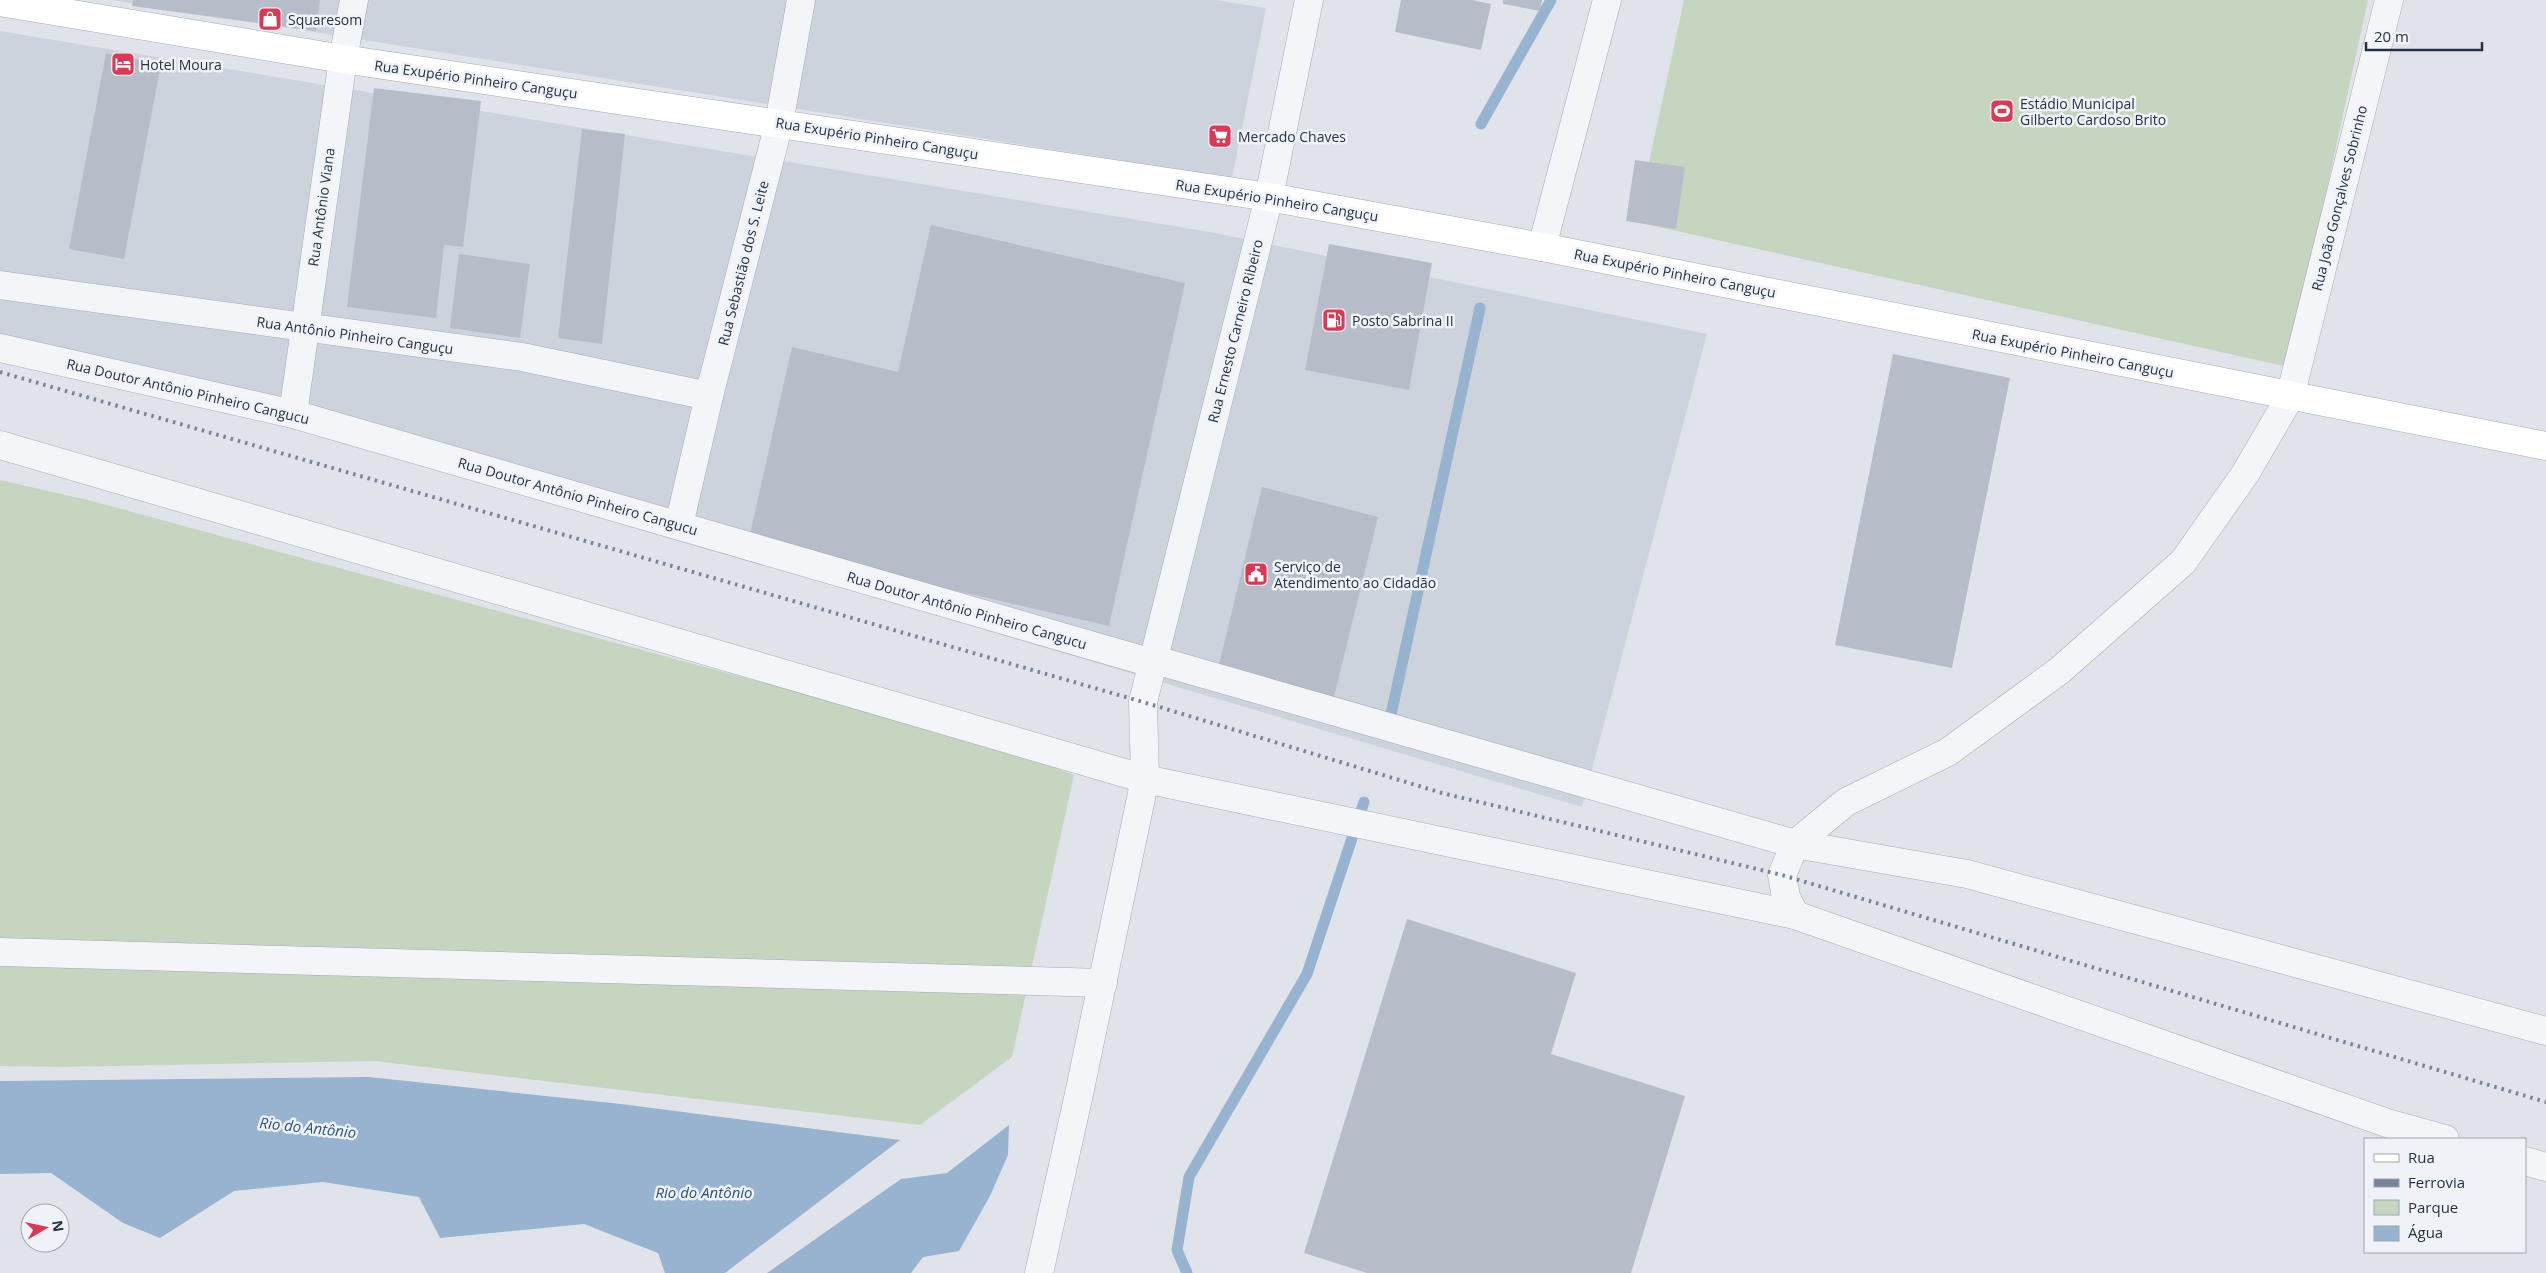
<svg xmlns="http://www.w3.org/2000/svg" width="2546" height="1273" viewBox="0 0 2546 1273" font-family="'Open Sans',sans-serif">
<style>
.built{fill:#cdd3dd}
.green{fill:#c6d5c0}
.water{fill:#97b3cf}
.lines{fill:none;stroke-linecap:round;stroke-linejoin:round}
.stream{stroke:#97b3cf;stroke-width:11}
.building{fill:#b6bdc9}
.minor-casing{stroke:#a4abb5;stroke-width:29}
.major-casing{stroke:#9ea9b8;stroke-width:29}
.minor{stroke:#f3f5f8;stroke-width:28}
.major{stroke:#fff;stroke-width:28}
.rail{stroke:#778496;stroke-width:4;stroke-dasharray:2.5 5;stroke-linecap:butt}
.labels{text-anchor:middle;dominant-baseline:central;stroke-width:5;stroke-linejoin:round;paint-order:stroke}
.poi-label{font-size:14px;fill:#263244;stroke:#eff3f8;text-anchor:start}
.street-label{font-size:14px;fill:#263244;stroke:#eff3f8}
.water-label{font-size:15px;font-style:italic;fill:#2c527c;stroke:#eff3f8}
</style>
<rect width="100%" height="100%" fill="#e0e4ea"/>
<g class="built">
<polygon points="112,0 1216,0 1266,8 1232,178"/>
<polygon points="0,31 1210,232 1707,334 1582,807 698,545 0,343"/>
</g>
<g class="green">
<polygon points="1684,0 2368,0 2288,367 1636,222"/>
<polygon points="0,480 92,501 1004,748 1074,775 1012,1057 920,1125 374,1061 59,1067 0,1066"/>
</g>
<g class="water">
<polygon points="369,1077 621,1104 900,1140 725,1273 665,1273 658,1253 584,1224 440,1238 419,1197 323,1182 234,1191 160,1238 123,1223 51,1173 0,1174 0,1081"/>
<polygon points="1009,1125 1008,1155 990,1196 959,1251 923,1257 911,1273 767,1273 901,1179 947,1173"/>
</g>
<g class="lines">
<g class="stream">
<polyline points="1481,124 1551,0"/>
<polyline points="1390,719 1480,308"/>
<polyline points="1187,1273 1177,1250 1189,1177 1307,974 1364,802"/>
</g>
</g>
<g class="building">
<polygon points="133,0 320,0 316,31 132,6"/>
<polygon points="1401,0 1472,0 1491,4 1481,50 1395,32"/>
<polygon points="1503,0 1542,0 1540,11 1503,4"/>
<polygon points="106,53 161,64 124,259 69,249"/>
<polygon points="374,88 481,101 463,247 444,245 436,318 347,307"/>
<polygon points="582,129 625,134 602,344 558,338"/>
<polygon points="1635,160 1685,167 1676,229 1626,221"/>
<polygon points="931,225 1185,283 1109,626 748,543 792,347 898,372"/>
<polygon points="1329,244 1432,263 1409,390 1305,370"/>
<polygon points="459,254 530,264 520,338 450,328"/>
<polygon points="1893,354 2010,378 1952,668 1835,645"/>
<polygon points="1262,487 1378,517 1332,705 1216,677"/>
<polygon points="1407,919 1576,973 1551,1054 1685,1096 1631,1273 1367,1273 1304,1253"/>
</g>
<g class="lines">
<g class="minor-casing">
<g id="minor">
<polyline points="1542,247 1607,0"/>
<polyline points="0,285 522,357 709,396"/>
<polyline points="0,348 293,414 1145,661 1152,659 1795,844 1967,874 2546,1031"/>
<polyline points="293,414 343,59 354,0"/>
<polyline points="0,445 1145,779 1795,915 2387,1123 2445,1139"/>
<polyline points="679,525 709,396 779,123 801,0"/>
<polyline points="1795,915 1786,897 1782,875 1795,844 1846,802 1948,752 2059,671 2183,562 2245,474 2290,397 2389,0"/>
<polyline points="0,952 1103,983"/>
<polyline points="2525,1161 2546,1167"/>
<polyline points="1039,1273 1079,1094 1145,779 1143,702 1269,197 1309,0"/>
</g>
</g>
<g class="major-casing">
<polyline id="major" points="0,2 343,59 1269,197 1542,247 2546,446"/>
</g>
<use href="#minor" class="minor"/>
<use href="#major" class="major"/>
<polyline class="rail" points="0,372 1143,702 1442,793 1782,875 2546,1102"/>
</g>
<defs>
<g id="shop-square" transform="scale(1.25)"><rect x="-9" y="-9" width="18" height="18" rx="4" fill="#dd3755" stroke="#eff3f8"/><path d="M-5-2.5h2.3a2.7 3.5 0 0 1 5.4 0H5L5.5 6h-11ZM-1.5-2.5h3a1.5 2.3 0 0 0-3 0Z" fill="#fff"/></g>
<g id="hotel-square" transform="scale(1.25)"><rect x="-9" y="-9" width="18" height="18" rx="4" fill="#dd3755" stroke="#eff3f8"/><path d="M-6-4.5h1.5V1H6V5H4.5V3h-9V5H-6ZM-4 0a1.8 1.8 0 1 1 3.6 0ZM.5 0V-2.5h3Q6-2.5 6 0Z" fill="#fff"/></g>
<g id="stadium-square" transform="scale(1.25)"><rect x="-9" y="-9" width="18" height="18" rx="4" fill="#dd3755" stroke="#eff3f8"/><path d="M0-5a6.5 5 0 1 0 0 10a6.5 5 0 1 0 0-10ZM-3.5-1.8h7v3.6h-7Z" fill="#fff"/></g>
<g id="supermarket-square" transform="scale(1.25)"><rect x="-9" y="-9" width="18" height="18" rx="4" fill="#dd3755" stroke="#eff3f8"/><path d="M-6-5.5h2.5l.6 2H6L4.5 2H-2.5L-4.4-4H-6ZM-1.5 3.2a1.3 1.3 0 1 0 .1 0ZM3 3.2a1.3 1.3 0 1 0 .1 0Z" fill="#fff"/></g>
<g id="fuel-square" transform="scale(1.25)"><rect x="-9" y="-9" width="18" height="18" rx="4" fill="#dd3755" stroke="#eff3f8"/><path d="M-5.5-6h7V0h2V4h1.3V-2.5L3-4.5l.8-.8L6-3V5H2.5V1h-1V6h-7ZM-4.2-4.7v3.2H.2V-4.7Z" fill="#fff"/></g>
<g id="civic-square" transform="scale(1.25)"><rect x="-9" y="-9" width="18" height="18" rx="4" fill="#dd3755" stroke="#eff3f8"/><path d="M-.6-6.5H3V-4.5H.6V-3L4-1V1h2V6H-6V1h2V-1L-.6-3ZM-1.2 2.5V6h2.4V2.5Z" fill="#fff"/></g>
</defs>
<g fill-rule="evenodd">
<use href="#shop-square" x="270" y="19"/>
<use href="#hotel-square" x="123" y="64"/>
<use href="#stadium-square" x="2002" y="111"/>
<use href="#supermarket-square" x="1220" y="136"/>
<use href="#fuel-square" x="1334" y="320"/>
<use href="#civic-square" x="1256" y="574"/>
</g>
<g class="labels">
<g class="poi-label">
<text x="288" y="19">Squaresom</text>
<text x="140" y="64">Hotel Moura</text>
<text x="2020" y="103">Estádio Municipal<tspan x="2020" dy="16">Gilberto Cardoso Brito</tspan></text>
<text x="1238" y="136">Mercado Chaves</text>
<text x="1352" y="320">Posto Sabrina II</text>
<text x="1274" y="566">Serviço de<tspan x="1274" dy="16">Atendimento ao Cidadão</tspan></text>
</g>
<g class="street-label">
<text transform="translate(476 79) rotate(8)">Rua Exupério Pinheiro Canguçu</text>
<text transform="translate(877 138) rotate(9)">Rua Exupério Pinheiro Canguçu</text>
<text transform="translate(2339 198) rotate(-76)">Rua João Gonçalves Sobrinho</text>
<text transform="translate(1277 200) rotate(9)">Rua Exupério Pinheiro Canguçu</text>
<text transform="translate(321 207) rotate(-82)">Rua Antônio Viana</text>
<text transform="translate(743 263) rotate(-76)">Rua Sebastião dos S. Leite</text>
<text transform="translate(1675 273) rotate(11)">Rua Exupério Pinheiro Canguçu</text>
<text transform="translate(1235 331) rotate(-76)">Rua Ernesto Carneiro Ribeiro</text>
<text transform="translate(355 335) rotate(8)">Rua Antônio Pinheiro Canguçu</text>
<text transform="translate(2073 353) rotate(11)">Rua Exupério Pinheiro Canguçu</text>
<text transform="translate(188 391) rotate(13)">Rua Doutor Antônio Pinheiro Cangucu</text>
<text transform="translate(578 496) rotate(16)">Rua Doutor Antônio Pinheiro Cangucu</text>
<text transform="translate(967 610) rotate(16)">Rua Doutor Antônio Pinheiro Cangucu</text>
</g>
<g class="water-label">
<text transform="translate(308 1127) rotate(6)">Rio do Antônio</text>
<text x="704" y="1192">Rio do Antônio</text>
</g>
</g>
<rect x="2364" y="1138" width="162" height="115" fill="#eff3f8" stroke="#9fa6b0"/>
<rect x="2374" y="1154" width="25" height="8" fill="#ffffff" stroke="#9fa6b0"/>
<text x="2408" y="1163" font-size="15" fill="#263244">Rua</text>
<rect x="2374" y="1179" width="25" height="8" fill="#778496" stroke="#9fa6b0"/>
<text x="2408" y="1188" font-size="15" fill="#263244">Ferrovia</text>
<rect x="2374" y="1200" width="25" height="15" fill="#c6d5c0" stroke="#9fa6b0"/>
<text x="2408" y="1213" font-size="15" fill="#263244">Parque</text>
<rect x="2374" y="1226" width="25" height="15" fill="#97b3cf" stroke="#9fa6b0"/>
<text x="2408" y="1238" font-size="15" fill="#263244">Água</text>
<g transform="translate(45 1228) rotate(81)"><circle r="24" fill="#eff3f8" stroke="#9fa6b0"/>
<path d="M0-4L9 19L0 12L-9 19Z" fill="#dd3755"/>
<text y="-8" font-size="14" font-weight="bold" text-anchor="middle" fill="#263244">N</text>
</g>
<path d="M2366 42v8h116v-8" fill="none" stroke="#263244" stroke-width="2.5"/>
<text x="2374" y="42" font-size="15" fill="#263244" stroke="#eff3f8" stroke-width="4" paint-order="stroke">20 m</text>
</svg>
